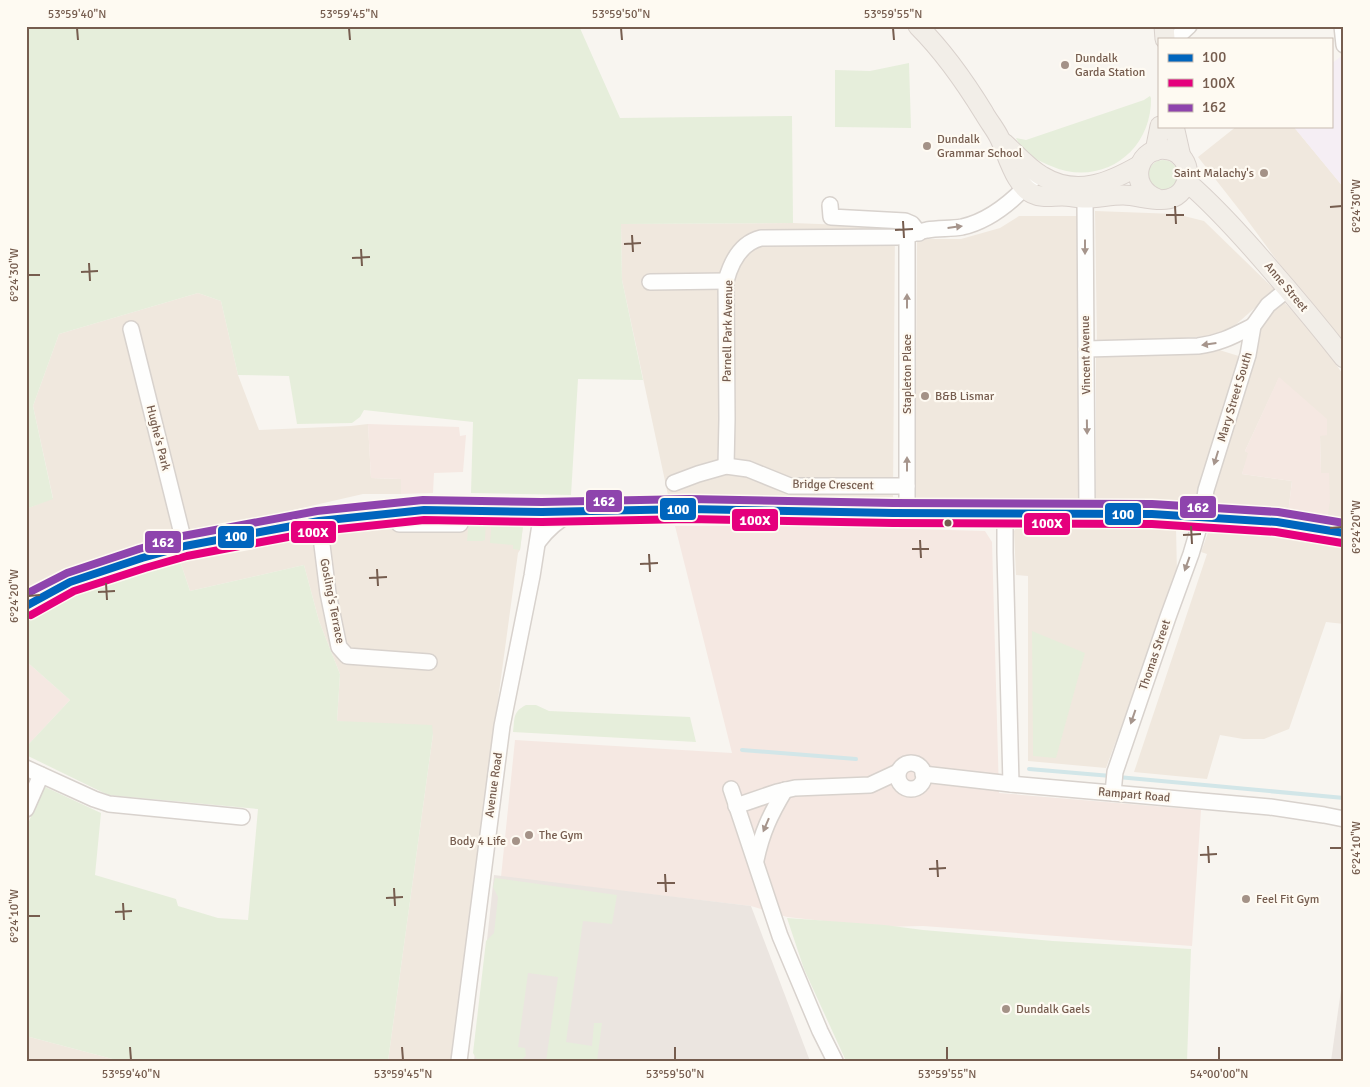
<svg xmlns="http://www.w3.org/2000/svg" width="1370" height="1087" viewBox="0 0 1370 1087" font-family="Signika,sans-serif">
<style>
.residential{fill:#f0e8de}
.commercial{fill:#f5e8e2}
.industrial{fill:#ebe5e0}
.education{fill:#f5eef4}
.green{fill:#e6eedb}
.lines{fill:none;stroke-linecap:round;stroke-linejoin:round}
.stream{stroke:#d2e6e8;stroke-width:4}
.minor-casing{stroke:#d8d2cd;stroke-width:18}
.major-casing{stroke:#d9d1cc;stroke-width:21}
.minor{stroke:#fefefd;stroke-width:15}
.major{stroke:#f2eee8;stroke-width:19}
.bus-1-casing{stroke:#fefaf2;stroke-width:11}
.bus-2-casing{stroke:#fefaf2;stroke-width:11}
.bus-3-casing{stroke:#fefaf2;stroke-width:11}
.bus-1{stroke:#0065bd;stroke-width:8}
.bus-2{stroke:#e5007d;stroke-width:8}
.bus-3{stroke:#8e44ad;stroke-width:8}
.oneway{fill:#a6958c}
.ticks{fill:none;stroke:#765d4f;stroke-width:2}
.poi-dot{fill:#a49287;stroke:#fefaf2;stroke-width:2}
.bus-dot{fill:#765d4f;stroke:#fefaf2;stroke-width:2}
.labels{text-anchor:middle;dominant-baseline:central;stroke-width:4.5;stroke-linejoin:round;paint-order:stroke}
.poi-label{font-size:12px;fill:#765d4f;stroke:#fefaf2;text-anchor:start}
.street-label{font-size:12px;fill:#765d4f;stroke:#fefaf2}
.line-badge{stroke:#fefaf2;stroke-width:2}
.badge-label{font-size:14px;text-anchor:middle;font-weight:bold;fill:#fff}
.neatline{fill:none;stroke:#765d4f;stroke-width:2}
.ticks-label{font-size:12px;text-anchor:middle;fill:#765d4f}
</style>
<rect width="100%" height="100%" fill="#f8f5f0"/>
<g class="residential">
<polygon points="1237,126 1293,126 1344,188 1344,352 1245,217 1198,157"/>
<polygon points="1095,211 1176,214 1204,221 1275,290 1224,335 1097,344"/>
<polygon points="1019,216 1078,216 1079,503 915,503 917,239 961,239 1000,228"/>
<polygon points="793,223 895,227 893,497 668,495 622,280 621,224"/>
<polygon points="198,293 221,301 238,375 259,430 351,426 368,424 371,478 401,479 401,494 363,494 267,516 251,522 206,530 197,529 172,534 163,541 122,553 26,589 26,509 53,498 33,406 59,334"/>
<polygon points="1283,301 1318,338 1344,376 1344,524 1327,521 1328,473 1321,474 1320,436 1279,378 1245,451 1249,453 1242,474 1292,481 1288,514 1207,506 1208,491 1265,314"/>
<polygon points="1216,349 1242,357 1197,508 1096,504 1096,354"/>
<polygon points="469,518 520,521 523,526 520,550 518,553 491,751 452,1061 388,1061 433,734 337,721 340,674 319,621 304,565 190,591 179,558 303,534 336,530 364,528 455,529"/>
<polygon points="1176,526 1177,575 1106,768 1028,761 1028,576 1016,575 1014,531 1017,527"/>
<polygon points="1209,530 1261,530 1344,543 1344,624 1326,622 1289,729 1264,739 1243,739 1220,735 1207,779 1134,772 1207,554 1201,552"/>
<polygon points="26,1036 120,1061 26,1061"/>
</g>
<g class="commercial">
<polygon points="1279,377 1327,419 1327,435 1320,436 1321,473 1329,473 1330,501 1327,521 1312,515 1288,513 1292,481 1242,474 1248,453 1245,451"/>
<polygon points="368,424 459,427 460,436 466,435 463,472 434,473 433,493 401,494 401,479 371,478"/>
<polygon points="675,526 802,526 985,531 992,542 999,793 1201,810 1192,946 923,926 879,927 787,917 751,906 501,877 515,740 732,753"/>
<polygon points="26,661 70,700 26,747"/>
</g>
<g class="industrial">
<polygon points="494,875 751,906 810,1061 474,1061"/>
<polygon points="1344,969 1344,1061 1331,1061"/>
</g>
<polygon class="education" points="1343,55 1344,57 1344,188 1293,126 1331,126 1331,64"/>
<g class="green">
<polygon points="26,26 579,26 620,118 792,116 793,223 621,224 622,280 643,380 578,379 571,495 471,493 473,422 364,410 360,417 352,423 297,424 289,376 238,375 221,301 198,293 59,334 33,406 53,499 26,509"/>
<polygon points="909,63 911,128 835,127 835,70 870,71"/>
<path d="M1150,96L1151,98C1152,152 1101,188 1051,166C1035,159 1024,154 1016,138L1026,140L1144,100Z"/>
<circle cx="1163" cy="175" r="15"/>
<polygon points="469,518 486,519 485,540 482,541 467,541"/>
<polygon points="492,519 517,520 523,526 520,550 513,549 513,545 490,543"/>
<polygon points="179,558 190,591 304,565 319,621 340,674 337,721 432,725 433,734 388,1061 120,1061 26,1036 26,829 43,786 101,813 95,875 176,899 178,906 218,918 248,920 258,809 108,795 26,755 26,747 70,700 26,661 26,617 69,592 137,569"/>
<polygon points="1032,631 1085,653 1056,758 1033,756"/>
<path d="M526,705H536L549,711L690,717L696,742L513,732C515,719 512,712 526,705Z"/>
<polygon points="495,878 617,895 612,924 583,921 566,1042 592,1046 594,1023 602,1023 597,1061 546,1061 558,977 528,973 518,1047 525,1048 526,1056 520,1061 478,1061 473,1053 486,941 494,933 498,897 493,887"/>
<polygon points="787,918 885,925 923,930 1053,941 1191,949 1187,1061 846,1061 804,969"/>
</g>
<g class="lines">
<g class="stream">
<polyline points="742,750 856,759"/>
<polyline points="1029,769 1111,776"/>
<polyline points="1118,777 1344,798"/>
</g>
<g class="minor-casing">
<g id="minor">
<polyline points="1342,26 1344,45"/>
<polyline points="1175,39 1189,26"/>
<polyline points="1085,198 1087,512"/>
<polyline points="830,205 831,217 905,221 912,224 919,233"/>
<polyline points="907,236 907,512"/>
<polyline points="650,282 726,281"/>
<polyline points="131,329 185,546"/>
<path d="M1086,349L1198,346C1221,343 1233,336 1253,326"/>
<path d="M726,466L727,419L726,281C731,262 741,243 761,238L897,237C908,236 917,232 927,230C939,228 951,229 962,227C989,221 1014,200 1032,180"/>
<polyline points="674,483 698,474 726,466 748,469 790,486 907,486"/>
<polyline points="398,512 399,524 460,524"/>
<polyline points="1005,513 1005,552 1011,784"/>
<polyline points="319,521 328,593 339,647 347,656 429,662"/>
<path d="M538,542C548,528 558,520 573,512"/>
<circle cx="911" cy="776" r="13"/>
<polyline points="26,768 94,799 109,804 242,817"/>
<polyline points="923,774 1011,784 1270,807 1324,815 1344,819"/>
<polyline points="731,789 780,936 820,1031 835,1061"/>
<polyline points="1113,793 1115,772 1168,617 1191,554 1202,517 1206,490 1248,355 1253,326 1268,305 1288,289"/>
<polyline points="736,806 777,792 795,788 870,785 898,772"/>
<polyline points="26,809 41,775"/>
<path d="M756,860C762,832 770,815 785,790"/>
<polyline points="459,1061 502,726 532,576 542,512"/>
</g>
</g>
<g class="major-casing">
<g id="major">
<path d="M918,26C944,52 965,82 984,113C989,122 996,130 1000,139C1008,156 1016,189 1036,195C1045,198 1053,196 1062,196C1070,196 1077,198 1085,198C1098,198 1110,195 1123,195C1137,195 1154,202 1168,199C1193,194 1195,156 1169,150C1138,143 1125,187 1158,199"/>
<polyline points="1164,26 1165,39"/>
<polyline points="1174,126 1181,157"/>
<path d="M1004,143C1016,154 1028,168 1042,176C1076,197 1109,183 1140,165"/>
<polyline points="1155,151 1160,126"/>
<path d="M1187,182C1216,207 1241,235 1266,264C1293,295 1319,326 1344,358"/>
<polyline points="26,606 70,582 142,558 185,546 270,529 319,521 424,510 542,512 689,509 893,513 1152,514 1277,522 1344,533"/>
</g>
</g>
<use href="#minor" class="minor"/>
<use href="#major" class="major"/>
<g class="bus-1-casing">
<polyline id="bus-1" points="26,606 70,582 142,558 185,546 319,521 424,510 542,512 689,509 893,513 1152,514 1277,522 1344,533"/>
</g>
<g class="bus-2-casing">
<polyline id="bus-2" points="31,615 74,591 145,568 187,556 320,531 424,520 542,522 689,519 893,523 1152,524 1276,532 1342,543"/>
</g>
<g class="bus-3-casing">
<polyline id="bus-3" points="26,594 67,573 139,549 183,536 317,511 423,500 542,502 689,499 893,503 1152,504 1278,512 1344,523"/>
</g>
<use href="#bus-1" class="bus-1"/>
<use href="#bus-2" class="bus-2"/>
<use href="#bus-3" class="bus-3"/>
</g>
<defs><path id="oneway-solid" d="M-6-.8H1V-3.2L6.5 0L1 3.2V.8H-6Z" transform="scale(1.25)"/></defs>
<g class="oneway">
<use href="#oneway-solid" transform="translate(955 227) rotate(-7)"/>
<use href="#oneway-solid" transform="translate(1085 247) rotate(90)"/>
<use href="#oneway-solid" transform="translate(907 301) rotate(-90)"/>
<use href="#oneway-solid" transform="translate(1209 344) rotate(172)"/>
<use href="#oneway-solid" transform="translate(1087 427) rotate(89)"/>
<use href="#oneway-solid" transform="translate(1216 458) rotate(107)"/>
<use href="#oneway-solid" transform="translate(907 464) rotate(-90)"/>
<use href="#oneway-solid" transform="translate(1187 564) rotate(110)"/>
<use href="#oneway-solid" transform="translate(1133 717) rotate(109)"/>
<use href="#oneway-solid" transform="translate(766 825) rotate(113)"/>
</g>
<path class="ticks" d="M77,28L78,40M349,28L350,40M621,28L622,40M893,28L894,40M1175,206L1176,224M1330,207L1342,206M1166,215H1184M903,221L904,238M895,230L913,229M632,235L633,252M624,244L641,243M361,249L362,266M352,258L370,257M89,263L90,281M81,272L98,271M28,275H40M1191,526L1192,544M1330,528L1342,527M1183,535L1201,534M920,540L921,558M912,549H929M649,554L650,572M640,564L658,563M377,569L378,586M369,578L387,577M106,583L107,600M98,592L115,591M28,596L40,595M1208,846L1209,863M1330,848H1342M1200,855L1217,854M937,860L938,877M929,869L946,868M665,874L666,892M657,883H675M394,888L395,906M386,898L403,897M123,903L124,920M115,912L132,911M28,916H40M130,1047L131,1060M402,1047L403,1060M675,1047V1060M947,1047V1060M1219,1047V1060"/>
<g class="poi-dot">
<circle cx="1065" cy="65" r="5"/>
<circle cx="927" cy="146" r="5"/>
<circle cx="1264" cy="173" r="5"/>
<circle cx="925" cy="396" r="5"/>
<circle cx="529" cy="835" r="5"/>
<circle cx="516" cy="841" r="5"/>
<circle cx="1246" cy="899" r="5"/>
<circle cx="1006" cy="1009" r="5"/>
</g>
<circle class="bus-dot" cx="948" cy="523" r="4.5"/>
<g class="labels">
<g class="poi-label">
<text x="1075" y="58">Dundalk<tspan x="1075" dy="14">Garda Station</tspan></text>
<text x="937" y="139">Dundalk<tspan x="937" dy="14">Grammar School</tspan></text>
<text x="1254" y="173" text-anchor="end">Saint Malachy's</text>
<text x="935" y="396">B&amp;B Lismar</text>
<text x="539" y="835">The Gym</text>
<text x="506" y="841" text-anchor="end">Body 4 Life</text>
<text x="1256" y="899">Feel Fit Gym</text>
<text x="1016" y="1009">Dundalk Gaels</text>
</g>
<g class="street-label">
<text transform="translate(1286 287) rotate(50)">Anne Street</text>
<text transform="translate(728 331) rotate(-89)">Parnell Park Avenue</text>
<text transform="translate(1086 355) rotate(-91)">Vincent Avenue</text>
<text transform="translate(907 374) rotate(-90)">Stapleton Place</text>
<text transform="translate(1235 397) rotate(-73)">Mary Street South</text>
<text transform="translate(158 438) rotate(76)">Hughe's Park</text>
<text transform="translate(833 485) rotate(1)">Bridge Crescent</text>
<text transform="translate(332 601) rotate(79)">Gosling's Terrace</text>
<text transform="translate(1155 655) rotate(-71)">Thomas Street</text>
<text transform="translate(494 785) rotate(-82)">Avenue Road</text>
<text transform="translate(1134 795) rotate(5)">Rampart Road</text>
</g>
</g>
<g class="line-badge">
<rect x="585" y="489" width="38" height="24" rx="5" fill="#8e44ad"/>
<rect x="1179" y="495" width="38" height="24" rx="5" fill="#8e44ad"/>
<rect x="659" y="497" width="38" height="24" rx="5" fill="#0065bd"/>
<rect x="1104" y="502" width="38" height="24" rx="5" fill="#0065bd"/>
<rect x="731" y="508" width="48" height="24" rx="5" fill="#e5007d"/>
<rect x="1023" y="512" width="48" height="24" rx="5" fill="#e5007d"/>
<rect x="290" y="520" width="47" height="24" rx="5" fill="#e5007d"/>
<rect x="217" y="525" width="38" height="24" rx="5" fill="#0065bd"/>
<rect x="144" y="530" width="38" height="24" rx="5" fill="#8e44ad"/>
</g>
<g class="badge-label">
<text x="604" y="506">162</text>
<text x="1198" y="512">162</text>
<text x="678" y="514">100</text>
<text x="1123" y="519">100</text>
<text x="755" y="525">100X</text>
<text x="1047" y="528">100X</text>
<text x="313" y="537">100X</text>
<text x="236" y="541">100</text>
<text x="163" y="547">162</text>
</g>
<rect width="1370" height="1087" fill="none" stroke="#fefaf2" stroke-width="55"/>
<rect x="1158" y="38" width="175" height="90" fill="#fefaf2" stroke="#c8bbb1"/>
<rect x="1168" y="54" width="25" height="8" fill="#0065bd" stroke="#c8bbb1"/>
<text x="1202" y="62" font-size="15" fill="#765d4f">100</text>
<rect x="1168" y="79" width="25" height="8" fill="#e5007d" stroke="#c8bbb1"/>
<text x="1202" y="88" font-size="15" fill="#765d4f">100X</text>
<rect x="1168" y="104" width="25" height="8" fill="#8e44ad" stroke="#c8bbb1"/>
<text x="1202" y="112" font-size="15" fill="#765d4f">162</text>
<rect x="28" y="28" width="1314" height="1032" class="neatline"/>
<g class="ticks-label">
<text x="77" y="18">53°59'40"N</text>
<text x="349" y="18">53°59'45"N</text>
<text x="621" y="18">53°59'50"N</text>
<text x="893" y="18">53°59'55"N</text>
<text transform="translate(1356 206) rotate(-90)" y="4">6°24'30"W</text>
<text transform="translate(14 275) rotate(-90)" y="4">6°24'30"W</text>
<text transform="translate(1356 527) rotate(-90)" y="4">6°24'20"W</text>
<text transform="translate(14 596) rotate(-90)" y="4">6°24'20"W</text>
<text transform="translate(1356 848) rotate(-90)" y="4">6°24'10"W</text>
<text transform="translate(14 916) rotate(-90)" y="4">6°24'10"W</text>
<text x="131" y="1078">53°59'40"N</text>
<text x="403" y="1078">53°59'45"N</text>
<text x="675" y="1078">53°59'50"N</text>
<text x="947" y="1078">53°59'55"N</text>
<text x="1219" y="1078">54°00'00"N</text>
</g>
</svg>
